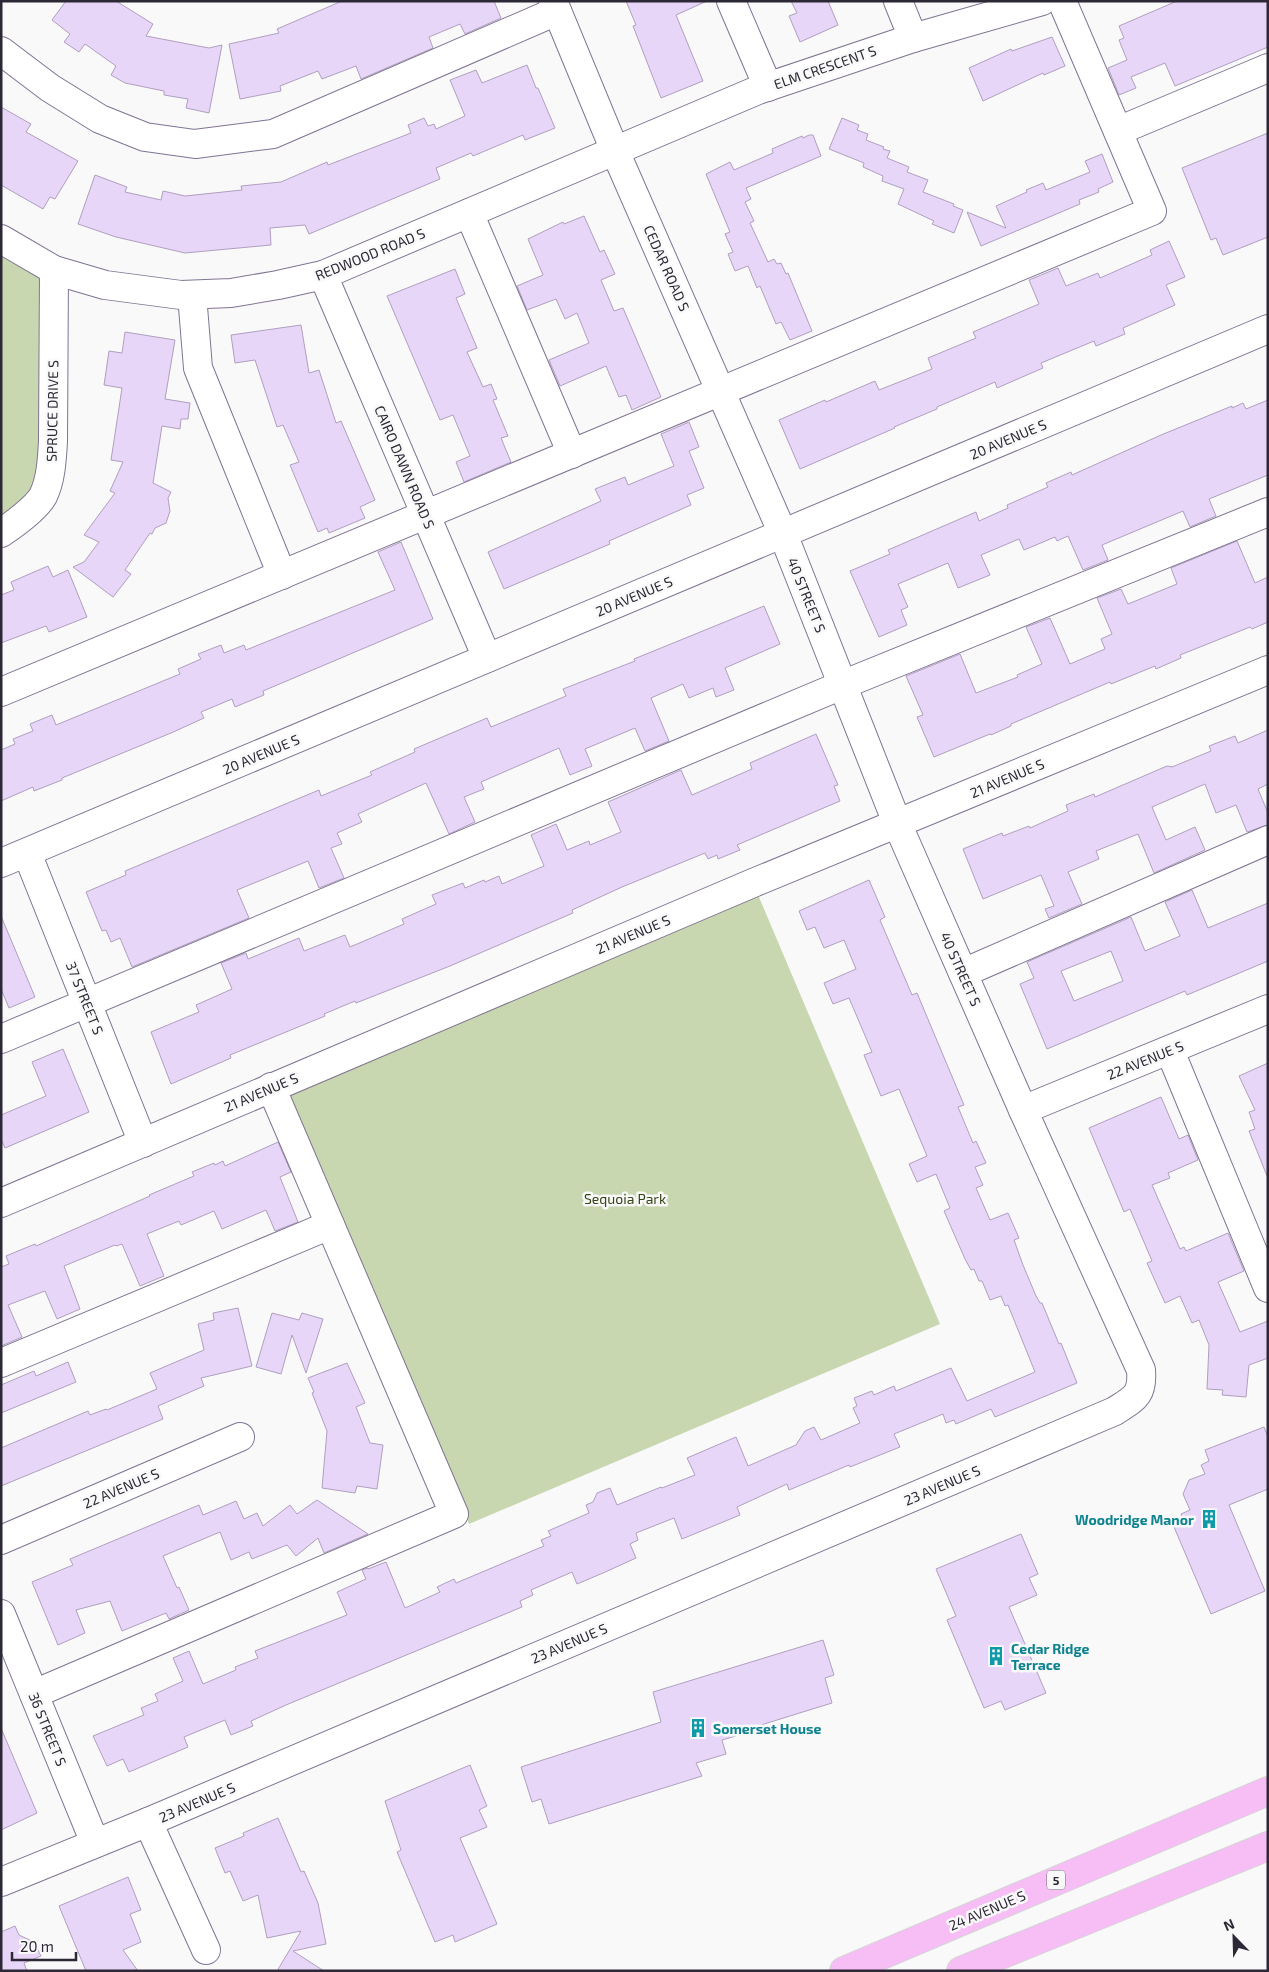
<svg xmlns="http://www.w3.org/2000/svg" width="1269" height="1972" viewBox="0 0 1269 1972" font-family="'Exo 2',sans-serif">
<style>
.green{fill:#c8d7b0}
.building{fill:#e8d6f8;stroke:#b09fbf;fill-rule:evenodd}
.lines{fill:none;stroke-linecap:round;stroke-linejoin:round}
.minor-casing{stroke:#807493;stroke-width:30}
.major-casing{stroke:#d5d4d7;stroke-width:30}
.minor{stroke:#fff;stroke-width:28}
.major{stroke:#f7bef5;stroke-width:28}
.labels{text-anchor:middle;dominant-baseline:central;stroke-width:5;stroke-linejoin:round;paint-order:stroke}
.shield{fill:#f9f9f9;stroke:#6a6770;stroke-width:1}
.shield-label{font-size:12px;font-weight:bold;fill:#2d2835}
.street-label{font-size:14px;fill:#2d2835;stroke:#f9f9f9}
.park-label{font-size:14px;fill:#364517;stroke:#f9f9f9}
.culture-label{font-size:14px;font-weight:bold;fill:#0d838f;stroke:#f9f9f9;text-anchor:start}
</style>
<rect width="100%" height="100%" fill="#f9f9f9"/>
<g class="green">
<polygon points="1,239 54,270 51,468 1,533"/>
<polygon points="753,883 940,1324 469,1524 283,1083"/>
</g>
<g class="building">
<polygon points="66,1 116,1 153,24 146,36 209,48 222,45 209,113 186,108 188,99 164,95 164,91 125,83 111,75 116,66 85,44 79,52 64,42 70,34 52,20"/>
<polygon points="342,1 494,1 501,18 465,34 460,24 429,37 433,48 361,79 356,66 322,79 318,71 280,86 281,91 240,99 229,44 279,33 277,29"/>
<polygon points="626,1 707,1 676,15 703,81 661,98 633,26 636,25"/>
<polygon points="791,1 828,1 838,25 800,42 789,16 797,13"/>
<polygon points="1177,1 1268,1 1268,47 1175,86 1165,63 1131,77 1136,88 1119,95 1108,68 1127,60 1119,40 1124,38 1119,26"/>
<polygon points="1052,37 1065,66 1044,75 1043,73 983,101 969,68 1011,49 1012,51"/>
<polygon points="527,65 536,88 538,88 555,128 525,140 523,135 473,156 471,153 436,168 440,179 309,234 305,225 270,228 271,245 185,253 116,237 78,224 95,175 127,187 125,192 161,200 163,191 185,196 242,190 241,186 281,182 327,162 328,165 411,133 408,125 424,118 428,126 434,124 436,129 465,116 450,80 476,70 482,83"/>
<polygon points="1,107 31,124 26,132 78,161 55,199 50,197 43,209 1,185"/>
<polygon points="842,118 859,125 857,130 868,134 866,140 884,147 883,149 890,151 887,158 909,167 907,172 928,180 923,192 954,204 953,206 963,210 954,233 932,224 934,221 898,204 904,189 882,181 883,176 863,167 864,163 829,149"/>
<polygon points="1268,133 1268,237 1223,255 1216,238 1211,240 1182,168"/>
<polygon points="809,135 813,135 821,156 746,188 751,199 745,202 754,221 750,223 768,262 774,259 777,264 781,263 786,274 788,273 812,331 790,340 781,322 776,324 760,286 757,288 748,266 735,271 728,254 733,252 725,234 730,232 706,174 730,162 734,170 773,153 772,149 802,136 803,138"/>
<polygon points="1102,154 1113,182 1098,189 1099,192 1079,200 1080,204 981,246 967,212 1006,228 996,206 1027,192 1026,190 1043,183 1046,190 1090,172 1085,161"/>
<polygon points="584,216 600,252 604,250 615,274 601,280 614,311 623,308 661,397 632,410 626,395 619,397 606,366 560,386 549,360 589,343 577,313 565,319 556,299 527,310 517,286 543,275 528,239 563,222 564,224"/>
<polygon points="1169,241 1185,277 1166,285 1175,305 1123,328 1125,334 1096,346 1094,341 1041,363 1043,368 997,388 995,382 937,407 937,409 894,427 895,428 800,469 779,420 825,400 826,402 875,381 879,390 932,369 928,358 976,338 973,332 1039,304 1029,280 1058,268 1066,286 1098,273 1100,278 1152,255 1150,250"/>
<polygon points="455,269 465,294 456,298 477,348 467,352 483,387 491,384 497,399 493,400 508,436 501,438 511,462 464,482 456,462 470,456 453,415 440,420 387,296"/>
<polygon points="301,325 309,373 319,370 336,423 341,421 375,500 360,507 365,518 329,533 327,528 318,532 290,465 299,462 283,425 277,427 255,360 235,363 231,335"/>
<polygon points="125,332 175,340 165,399 190,403 188,419 181,419 180,429 162,426 153,483 171,492 168,498 170,511 166,523 155,528 152,534 150,533 125,570 131,574 113,597 73,567 84,562 99,542 84,535 115,493 110,491 123,462 111,460 122,388 104,385 109,351 122,353"/>
<polygon points="1268,400 1268,475 1209,499 1216,516 1190,527 1183,511 1102,545 1108,560 1083,570 1068,536 1057,541 1055,537 1024,550 1019,539 981,555 990,575 958,588 948,563 898,584 908,607 901,610 907,625 879,637 850,571 890,554 888,550 976,512 979,521 1008,508 1007,505 1048,487 1046,483 1071,472 1072,475 1161,435 1232,406 1232,408 1243,403 1246,409"/>
<polygon points="689,422 699,447 689,451 704,488 687,495 691,505 609,541 610,544 504,589 488,552 601,501 595,489 625,477 628,485 674,466 661,434"/>
<polygon points="1237,541 1255,583 1268,577 1268,622 1252,629 1250,627 1180,655 1181,658 1156,669 1155,666 1111,684 1110,682 1011,724 1011,726 991,735 990,734 934,757 917,717 923,715 906,676 960,654 976,693 1018,677 1017,675 1042,664 1026,627 1050,618 1070,664 1105,649 1101,639 1112,634 1097,598 1121,589 1128,604 1177,584 1171,568"/>
<polygon points="401,542 433,619 263,691 264,695 235,707 232,699 201,712 204,718 171,733 62,778 62,780 34,791 33,787 1,801 1,750 15,744 13,739 33,731 30,724 52,715 56,725 180,674 178,669 201,659 198,654 221,645 224,653 244,645 246,650 395,590 378,552"/>
<polygon points="48,566 53,577 68,570 87,617 49,632 46,626 1,643 1,595 14,590 11,582"/>
<polygon points="764,606 780,644 725,668 734,690 716,697 713,688 689,698 683,684 651,698 669,741 645,751 635,728 585,749 592,766 570,775 559,748 481,782 484,789 464,797 475,822 449,834 426,783 358,814 362,822 337,833 342,844 331,848 344,878 319,888 308,861 237,890 249,918 132,967 120,938 111,942 106,930 102,931 86,892 126,875 125,871 319,790 321,796 372,775 370,772 415,752 414,749 487,718 491,727 566,696 563,689 635,661 634,659"/>
<polygon points="1268,730 1268,784 1258,789 1268,813 1268,825 1247,832 1236,805 1216,813 1205,784 1152,807 1166,840 1195,827 1205,850 1154,873 1138,834 1096,851 1099,859 1068,872 1082,904 1049,918 1045,909 1054,906 1041,875 983,899 963,849 1002,833 1003,836 1029,826 1030,828 1068,811 1066,805 1094,794 1095,797 1167,766 1172,767 1211,751 1209,746 1235,736 1238,743"/>
<polygon points="816,734 838,785 834,786 840,801 737,845 740,850 718,859 717,855 708,859 705,853 622,887 572,910 573,913 450,966 356,1003 355,1001 324,1014 325,1016 230,1055 231,1058 171,1084 151,1032 199,1012 196,1005 232,989 221,963 246,953 248,959 299,938 304,951 345,935 350,947 404,924 402,919 436,904 432,895 463,883 465,888 484,880 485,882 499,876 502,884 544,866 531,835 556,824 567,850 589,841 590,845 621,832 608,802 681,770 692,795 752,769 750,763"/>
<polygon points="869,880 885,917 880,920 912,995 917,993 964,1105 958,1107 973,1143 976,1141 986,1163 975,1167 983,1185 976,1188 990,1220 1008,1213 1019,1238 1014,1240 1023,1265 1036,1296 1040,1303 1042,1303 1059,1344 1061,1343 1077,1383 995,1417 991,1409 956,1424 954,1420 946,1423 943,1414 894,1434 900,1447 850,1467 849,1465 789,1490 787,1484 737,1507 740,1515 682,1539 674,1518 636,1533 638,1540 630,1544 636,1558 603,1573 577,1584 572,1572 531,1590 533,1595 520,1601 522,1607 286,1705 251,1721 253,1726 231,1735 225,1720 184,1737 188,1747 129,1772 123,1759 107,1766 93,1736 144,1715 141,1708 158,1701 155,1694 183,1681 173,1658 189,1651 203,1684 236,1670 235,1667 258,1658 255,1651 347,1615 337,1592 366,1579 362,1570 368,1568 368,1569 386,1562 405,1608 440,1592 437,1587 454,1579 456,1583 544,1546 541,1540 551,1536 548,1531 589,1513 586,1505 593,1502 597,1493 610,1488 617,1505 661,1487 662,1488 695,1475 687,1458 736,1437 748,1466 796,1445 805,1431 814,1427 821,1440 860,1423 853,1408 857,1406 854,1398 872,1391 874,1395 894,1386 896,1391 951,1368 967,1401 1035,1372 1008,1305 1005,1306 1001,1296 990,1300 982,1281 979,1281 974,1269 971,1270 965,1259 944,1211 950,1208 936,1174 917,1182 909,1164 927,1156 899,1089 881,1096 864,1055 872,1052 849,998 833,1004 824,983 856,969 844,940 824,948 815,927 807,930 799,911"/>
<path d="M1192,890L1208,928L1268,903V961L1187,995L1185,991L1047,1049L1020,984L1034,978L1027,962L1131,917L1145,951L1180,936L1165,902ZM1111,951L1123,981L1074,1001L1061,971Z"/>
<polygon points="1,916 35,997 9,1008 1,989"/>
<polygon points="63,1049 89,1112 5,1148 1,1139 1,1115 46,1096 32,1062"/>
<polygon points="1268,1063 1268,1176 1267,1176 1249,1131 1255,1129 1249,1112 1255,1110 1239,1076"/>
<polygon points="1161,1097 1179,1139 1188,1135 1198,1160 1168,1173 1170,1178 1152,1185 1180,1249 1184,1247 1186,1251 1228,1233 1244,1271 1218,1282 1240,1332 1268,1321 1268,1358 1249,1365 1246,1397 1222,1395 1223,1390 1207,1389 1209,1345 1199,1320 1192,1323 1180,1296 1165,1303 1147,1263 1152,1261 1130,1209 1124,1212 1089,1128"/>
<polygon points="278,1142 291,1172 280,1177 298,1222 275,1231 266,1210 222,1229 214,1211 181,1225 179,1221 147,1234 164,1276 140,1286 122,1244 116,1246 115,1245 64,1266 80,1309 57,1319 45,1291 8,1305 22,1337 1,1346 1,1267 9,1264 6,1256 35,1244 36,1246 150,1196 149,1195 194,1176 192,1172 214,1163 215,1165 223,1161 225,1166"/>
<polygon points="238,1308 252,1366 201,1378 204,1386 158,1406 163,1419 1,1486 1,1448 88,1411 90,1415 106,1409 107,1410 157,1389 150,1373 204,1350 198,1324 214,1320 213,1313"/>
<polygon points="272,1313 299,1320 302,1313 323,1319 306,1373 292,1335 281,1374 256,1367"/>
<polygon points="68,1362 76,1382 1,1413 1,1385 34,1371 36,1376"/>
<polygon points="347,1363 365,1403 356,1407 370,1443 383,1445 377,1489 357,1486 355,1493 322,1488 327,1431 312,1393 314,1392 308,1378"/>
<polygon points="1264,1427 1268,1437 1268,1489 1229,1505 1265,1591 1211,1614 1174,1527 1184,1523 1181,1514 1190,1510 1183,1494 1189,1480 1205,1474 1201,1465 1209,1461 1205,1450"/>
<polygon points="317,1500 368,1534 324,1553 318,1538 296,1556 287,1545 252,1559 249,1552 231,1560 220,1532 163,1556 177,1588 179,1587 189,1610 169,1619 166,1613 122,1631 110,1601 76,1610 85,1633 58,1645 32,1582 73,1565 70,1559 199,1505 203,1515 236,1501 244,1519 257,1513 263,1526 290,1505 297,1514"/>
<polygon points="1021,1534 1038,1574 1029,1578 1037,1595 1009,1607 1046,1693 1005,1710 1001,1701 984,1708 947,1620 956,1616 936,1569"/>
<polygon points="823,1640 834,1675 825,1678 832,1703 735,1733 736,1736 722,1740 726,1754 696,1763 702,1776 549,1824 541,1799 532,1802 521,1767 661,1722 653,1692"/>
<polygon points="1,1728 37,1813 1,1830"/>
<polygon points="470,1765 486,1804 487,1806 479,1810 487,1827 460,1838 497,1924 455,1942 453,1935 435,1942 397,1852 401,1850 385,1801"/>
<polygon points="278,1818 301,1872 304,1871 318,1903 326,1944 293,1951 324,1971 277,1971 301,1931 267,1938 258,1895 243,1901 230,1871 225,1873 215,1848 244,1836 243,1833"/>
<polygon points="128,1877 141,1910 130,1914 141,1942 123,1950 138,1971 86,1971 59,1906"/>
<polygon points="15,1926 19,1935 34,1942 41,1956 24,1963 27,1971 1,1971 1,1932"/>
</g>
<g class="lines">
<g class="minor-casing">
<g id="minor">
<polyline points="731,1 768,87"/>
<polyline points="898,1 913,38"/>
<polyline points="1,51 50,88 100,119 145,137 195,144 273,134 557,11"/>
<polyline points="1118,131 1268,68"/>
<polyline points="469,213 572,454"/>
<polyline points="1,239 54,270 105,285 181,295 231,293 278,285 323,275 758,90 913,38 1042,1"/>
<polyline points="323,275 487,658"/>
<polyline points="192,295 198,368 282,575"/>
<path d="M1,533C13,525 36,508 43,496C51,480 52,459 53,441L54,270"/>
<polyline points="1,692 1152,211 1062,1"/>
<polyline points="27,853 143,1143"/>
<polyline points="1,863 1268,329"/>
<polyline points="963,973 1268,840"/>
<polyline points="1,1039 842,685 1268,512"/>
<polyline points="1170,1051 1268,1288"/>
<polyline points="1023,1110 1268,1009"/>
<polyline points="1,1203 753,883 1268,670"/>
<polyline points="1,1363 330,1225"/>
<polyline points="1,1540 240,1437"/>
<polyline points="1,1614 95,1843"/>
<polyline points="34,1694 454,1514 271,1087"/>
<polyline points="148,1822 206,1950"/>
<path d="M1,1882L148,1822L1115,1411C1135,1398 1143,1395 1141,1370L1023,1110L897,823L783,534L615,151L553,1"/>
</g>
</g>
<g class="major-casing">
<g id="major">
<polyline points="844,1971 1268,1791"/>
<polyline points="961,1971 1268,1846"/>
</g>
</g>
<use href="#minor" class="minor"/>
<use href="#major" class="major"/>
</g>
<defs>
<g id="building-bare" transform="scale(1.5)"><path d="M-4-6H4V6H1V3H-1V6H-4ZM-2.5-4.3h1.7v1.8h-1.7ZM.8-4.3h1.7v1.8H.8ZM-2.5-1h1.7V.8h-1.7ZM.8-1h1.7V.8H.8Z" fill="#0f9aa8" stroke="#f9f9f9" stroke-width="2.5" paint-order="stroke"/></g>
</defs>
<g fill-rule="evenodd">
<use href="#building-bare" x="1209" y="1519"/>
<use href="#building-bare" x="996" y="1656"/>
<use href="#building-bare" x="698" y="1728"/>
</g>
<g class="labels">
<rect class="shield" x="1047" y="1870.5" width="18" height="19" rx="4"/>
<g class="shield-label">
<text x="1056" y="1880">5</text>
</g>
<g class="street-label">
<text transform="translate(825 67) rotate(-19)">ELM CRESCENT S</text>
<text transform="translate(370 254) rotate(-22)">REDWOOD ROAD S</text>
<text transform="translate(667 268) rotate(66)">CEDAR ROAD S</text>
<text transform="translate(52 411) rotate(-89)">SPRUCE DRIVE S</text>
<text transform="translate(1008 439) rotate(-23)">20 AVENUE S</text>
<text transform="translate(405 467) rotate(67)">CAIRO DAWN ROAD S</text>
<text transform="translate(807 595) rotate(68)">40 STREET S</text>
<text transform="translate(634 596) rotate(-23)">20 AVENUE S</text>
<text transform="translate(261 754) rotate(-23)">20 AVENUE S</text>
<text transform="translate(1007 778) rotate(-23)">21 AVENUE S</text>
<text transform="translate(633 934) rotate(-23)">21 AVENUE S</text>
<text transform="translate(961 969) rotate(66)">40 STREET S</text>
<text transform="translate(85 998) rotate(68)">37 STREET S</text>
<text transform="translate(1145 1060) rotate(-22)">22 AVENUE S</text>
<text transform="translate(261 1092) rotate(-23)">21 AVENUE S</text>
<text transform="translate(942 1485) rotate(-23)">23 AVENUE S</text>
<text transform="translate(121 1488) rotate(-23)">22 AVENUE S</text>
<text transform="translate(569 1643) rotate(-23)">23 AVENUE S</text>
<text transform="translate(48 1729) rotate(68)">36 STREET S</text>
<text transform="translate(197 1802) rotate(-23)">23 AVENUE S</text>
<text transform="translate(987 1910) rotate(-23)">24 AVENUE S</text>
</g>
<g class="park-label">
<text x="625" y="1198">Sequoia Park</text>
</g>
<g class="culture-label">
<text x="1194" y="1519" text-anchor="end">Woodridge Manor</text>
<text x="1011" y="1648">Cedar Ridge<tspan x="1011" dy="16">Terrace</tspan></text>
<text x="713" y="1728">Somerset House</text>
</g>
</g>
<rect width="1269" height="1972" fill="none" stroke="#2d2835" stroke-width="5"/>
<g transform="translate(1234 1937) rotate(337)" stroke="#f9f9f9" stroke-width="4" paint-order="stroke">
<path d="M0-4L9 19L0 12L-9 19Z" fill="#2d2835"/>
<text y="-8" font-size="14" font-weight="bold" text-anchor="middle" fill="#2d2835">N</text>
</g>
<path d="M12 1952v8h64v-8" fill="none" stroke="#2d2835" stroke-width="2.5"/>
<text x="20" y="1952" font-size="15" fill="#2d2835" stroke="#f9f9f9" stroke-width="4" paint-order="stroke">20 m</text>
</svg>
